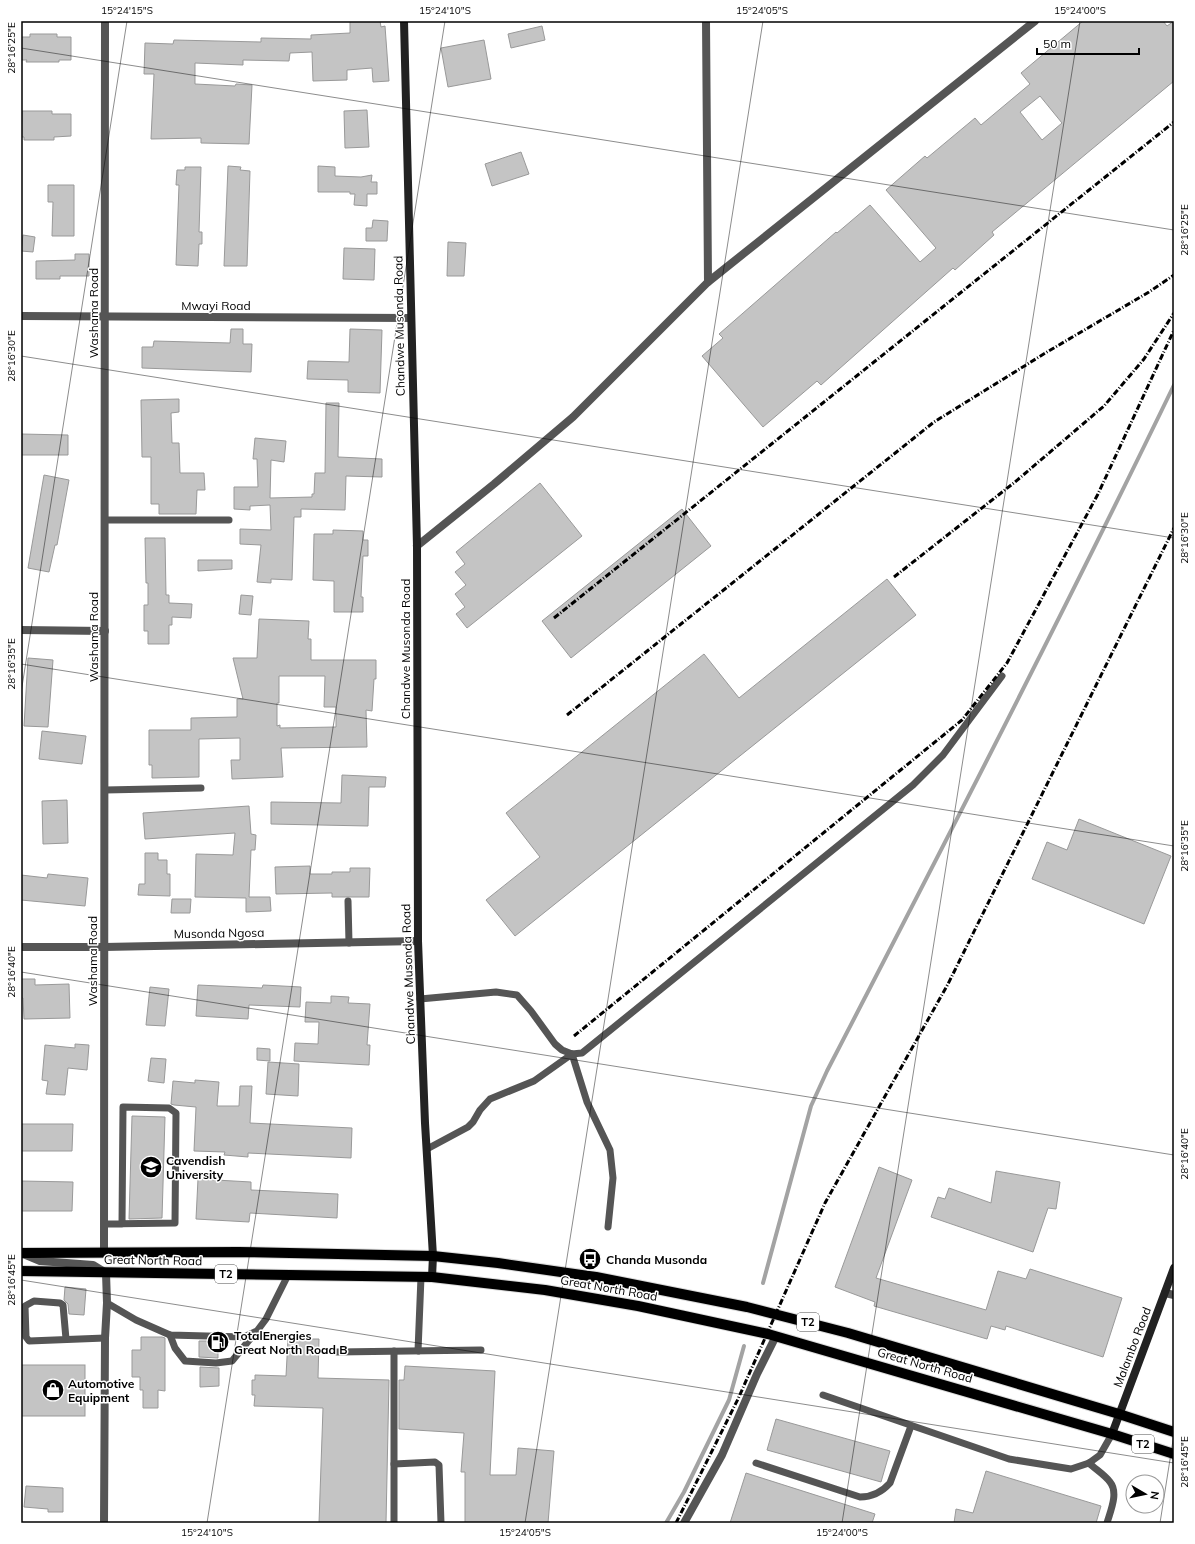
<svg xmlns="http://www.w3.org/2000/svg" width="1195" height="1544" viewBox="0 0 1195 1544" font-family="Mulish,sans-serif">
<style>
.lines{fill:none;stroke-linecap:round;stroke-linejoin:round}
.stream{stroke:#a3a3a3;stroke-width:4}
.building{fill:#c4c4c4;stroke:#999;fill-rule:evenodd}
.primary-casing{stroke:#dbdbdb;stroke-width:12}
.lane{stroke:#555;stroke-width:7}
.street{stroke:#555;stroke-width:8}
.secondary{stroke:#222;stroke-width:8}
.primary{stroke:#000;stroke-width:10}
.rail{stroke:#000;stroke-width:3;stroke-dasharray:6 2 1 2;stroke-linecap:butt}
.ticks{fill:none;stroke:#000;stroke-width:1;stroke-opacity:0.45}
.labels{text-anchor:middle;dominant-baseline:central;stroke-width:3;stroke-linejoin:round;paint-order:stroke}
.shield{fill:#fff;stroke:#4c4c4c;stroke-width:1}
.shield-label{font-size:11px;font-weight:bold;fill:#000}
.street-label{font-size:12px;fill:#000;stroke:#fff}
.poi-label{font-size:12px;font-weight:bold;fill:#000;stroke:#fff;text-anchor:start}
.neatline{fill:none;stroke:#000;stroke-width:1.5}
.ticks-label{font-size:10px;text-anchor:middle;fill:#000}
</style>
<rect width="100%" height="100%" fill="#fff"/>
<g class="lines">
<g class="stream">
<path d="M763,1283L811,1106L827,1071C945,843 1062,616 1174,385"/>
<polyline points="666,1523 684,1492 729,1400 744,1346"/>
</g>
</g>
<g class="building">
<polygon points="350,21 380,21 381,27 385,26 389,81 373,82 372,68 347,70 347,80 313,81 312,52 290,53 289,61 243,60 243,65 195,63 195,84 235,86 236,84 252,85 249,144 201,143 201,138 151,139 154,74 144,74 145,43 173,44 174,40 261,42 261,38 311,39 311,35 350,33"/>
<path d="M1083,21H1163L1167,26L1174,21V81L992,232L994,235L955,270L953,268L821,385L817,381L763,427L702,356L723,338L719,334L836,232L837,233L870,205L920,262L936,248L886,190L925,156L927,158L975,118L981,125L1030,84L1021,73ZM1040,96L1062,123L1042,140L1020,112Z"/>
<polygon points="542,26 545,40 511,48 508,34"/>
<polygon points="30,34 57,34 57,37 71,37 71,60 59,60 59,62 26,62 27,60 21,60 21,37 30,37"/>
<polygon points="484,40 491,79 448,87 441,48"/>
<polygon points="367,110 369,147 345,148 344,111"/>
<polygon points="22,111 52,111 52,114 71,114 71,136 54,137 54,140 24,140 24,137 21,137"/>
<polygon points="521,152 529,174 492,186 485,164"/>
<polygon points="228,166 241,167 240,170 250,171 247,266 224,266"/>
<polygon points="318,166 335,167 335,176 361,177 372,175 371,182 377,182 377,194 367,194 367,206 354,205 355,194 350,194 350,192 318,192"/>
<polygon points="185,167 201,167 199,232 202,232 202,244 199,244 198,266 176,265 179,185 176,185 177,170 185,170"/>
<polygon points="48,185 74,185 74,236 52,236 53,202 48,202"/>
<polygon points="373,220 388,221 387,241 366,241 366,228 372,228"/>
<polygon points="23,235 35,237 33,252 21,251"/>
<polygon points="448,242 466,243 464,276 447,276"/>
<polygon points="344,248 375,249 374,280 343,279"/>
<polygon points="75,254 89,254 89,276 60,276 60,279 36,279 36,261 75,260"/>
<polygon points="231,329 243,329 243,344 252,344 251,372 142,368 142,347 153,347 154,341 230,343"/>
<polygon points="350,329 382,330 380,393 348,392 348,380 307,379 308,361 349,362"/>
<polygon points="179,399 179,412 171,413 172,443 179,443 180,473 204,473 205,490 197,490 196,514 159,514 159,504 151,504 151,457 142,457 141,400"/>
<polygon points="326,403 339,403 338,457 382,459 382,477 346,476 345,510 301,509 301,517 294,517 292,580 271,579 271,583 257,582 261,545 240,544 240,529 271,530 270,505 250,506 250,510 234,509 234,487 258,487 257,459 253,459 255,438 286,441 284,462 271,460 270,498 312,497 312,494 314,494 315,473 325,473"/>
<polygon points="21,434 68,435 68,455 21,455"/>
<polygon points="44,475 69,480 57,545 55,545 49,572 28,568"/>
<polygon points="540,483 582,536 467,628 456,614 465,607 455,594 466,585 455,572 465,564 456,552"/>
<polygon points="682,509 711,546 571,658 542,621"/>
<polygon points="333,530 363,531 363,540 368,540 368,556 363,556 361,597 363,597 363,612 334,612 334,581 313,580 314,534 333,534"/>
<polygon points="145,538 165,538 166,595 169,595 169,603 192,604 191,618 172,617 172,625 169,625 169,644 148,644 148,631 144,631 144,605 148,605 148,583 146,583"/>
<polygon points="198,560 232,560 232,569 198,571"/>
<polygon points="887,579 916,615 515,936 486,900 540,857 506,813 704,654 739,698"/>
<polygon points="241,595 253,596 251,615 239,614"/>
<path d="M259,619L309,621L308,639H311V660H376V679H374L372,711L366,710L367,747L281,748L283,777L232,779L231,760H240V738L199,739V777L152,778V765H149V730H191V718L237,717V699H243L233,658H257ZM279,676H325L324,707H336V727L280,728V725L277,726V703H279Z"/>
<polygon points="28,658 53,660 48,727 24,726"/>
<polygon points="42,731 86,736 82,764 39,759"/>
<polygon points="342,775 386,777 385,787 369,787 368,826 271,824 271,802 341,803"/>
<polygon points="67,800 68,843 43,844 42,801"/>
<polygon points="249,806 251,834 256,835 255,850 251,850 249,897 270,897 271,911 246,912 246,898 195,897 196,854 233,855 235,833 145,839 143,813"/>
<polygon points="1079,819 1171,856 1144,924 1032,879 1047,842 1067,850"/>
<polygon points="145,853 158,853 158,860 167,860 167,874 170,874 170,896 138,895 139,884 145,884"/>
<polygon points="310,866 310,874 332,874 332,872 350,872 350,868 370,868 369,897 332,897 332,893 276,894 275,867"/>
<polygon points="48,874 88,878 85,906 21,900 21,875 47,878"/>
<polygon points="172,899 191,899 190,913 171,913"/>
<polygon points="21,979 35,979 35,985 69,984 70,1018 24,1019 23,998 21,998"/>
<polygon points="198,985 262,988 263,985 301,987 300,1007 249,1005 248,1019 196,1016"/>
<polygon points="150,987 169,989 165,1026 146,1025"/>
<polygon points="331,996 349,997 348,1003 370,1004 367,1045 370,1045 369,1065 294,1061 295,1043 318,1044 319,1022 305,1022 306,1002 331,1003"/>
<polygon points="75,1044 89,1045 87,1070 68,1068 65,1095 46,1094 48,1081 42,1080 45,1045 75,1048"/>
<polygon points="257,1048 270,1049 270,1061 257,1060"/>
<polygon points="151,1058 166,1059 164,1083 148,1081"/>
<polygon points="268,1062 299,1064 298,1096 266,1094"/>
<polygon points="195,1080 219,1082 217,1106 239,1106 240,1086 252,1086 250,1123 352,1128 351,1158 248,1153 248,1157 224,1155 225,1152 194,1151 196,1107 174,1105 171,1104 173,1081 195,1083"/>
<polygon points="132,1116 165,1117 162,1218 129,1219"/>
<polygon points="21,1124 73,1124 72,1151 21,1151"/>
<polygon points="879,1167 912,1180 876,1278 986,1310 998,1271 1026,1279 1030,1269 1122,1298 1103,1357 1006,1326 1005,1330 991,1326 987,1339 874,1306 875,1302 835,1287"/>
<polygon points="996,1171 1060,1182 1056,1209 1048,1208 1033,1252 931,1217 938,1197 945,1199 949,1188 991,1203"/>
<polygon points="198,1179 251,1182 251,1190 338,1194 337,1218 250,1213 249,1222 196,1219"/>
<polygon points="21,1181 73,1182 72,1211 21,1211"/>
<polygon points="65,1287 86,1289 84,1315 69,1314 68,1304 64,1300"/>
<polygon points="141,1337 162,1337 165,1338 165,1391 158,1390 158,1408 143,1408 143,1390 140,1390 140,1377 132,1377 132,1350 141,1350"/>
<polygon points="288,1339 319,1339 318,1378 389,1380 386,1523 319,1523 323,1408 254,1406 255,1395 252,1395 252,1380 255,1380 255,1375 286,1376"/>
<polygon points="199,1341 218,1341 218,1358 199,1357"/>
<rect x="21" y="1365" width="64" height="51"/>
<polygon points="405,1366 495,1371 490,1475 516,1475 518,1448 554,1451 548,1523 465,1523 465,1472 461,1472 464,1433 399,1429 399,1380 404,1380"/>
<polygon points="200,1367 219,1368 219,1386 200,1387"/>
<polygon points="776,1419 890,1451 881,1482 767,1450"/>
<polygon points="986,1471 1101,1506 1096,1523 954,1523 956,1509 973,1513"/>
<polygon points="746,1473 875,1514 872,1523 730,1523"/>
<polygon points="26,1486 63,1488 63,1512 48,1512 48,1509 24,1507"/>
</g>
<g class="lines">
<g class="primary-casing">
<g id="primary">
<polyline points="21,1253 239,1252 433,1256 498,1263 596,1277 747,1307 848,1333 1119,1414 1174,1432"/>
<polyline points="21,1271 432,1277 545,1290 638,1306 768,1334 1112,1434 1174,1454"/>
</g>
</g>
<g class="lane">
<polyline points="105,520 229,520"/>
<polyline points="105,790 201,788"/>
<polyline points="348,901 349,943"/>
<polyline points="420,999 496,992 517,995 531,1011 555,1044 562,1050 572,1054 582,1053 913,785 943,755 1002,676"/>
<polyline points="427,1149 468,1127 473,1122 480,1110 490,1099 534,1081 572,1054 587,1102 610,1150 613,1178 608,1227"/>
<polyline points="104,1224 175,1223 176,1113 169,1108 123,1107 122,1224"/>
<polyline points="107,1303 136,1320 170,1335 244,1337 257,1331 266,1319 288,1275"/>
<polyline points="170,1335 175,1348 185,1361 216,1363 232,1361 255,1333"/>
<polyline points="66,1339 63,1305 60,1303 34,1301 25,1306 26,1337 29,1341 105,1338"/>
<polyline points="418,1351 421,1277"/>
<polyline points="337,1352 481,1350"/>
<polyline points="823,1395 1009,1459 1071,1469 1089,1463 1100,1455 1112,1434"/>
<path d="M756,1463L860,1497C872,1497 882,1492 890,1483L911,1426"/>
<path d="M1089,1463C1095,1469 1105,1475 1110,1482C1119,1493 1110,1512 1107,1523"/>
<polyline points="394,1464 435,1462 439,1465 441,1523"/>
<polyline points="394,1523 394,1351"/>
</g>
<g class="street">
<polyline points="708,282 1035,21"/>
<polyline points="21,316 411,318"/>
<polyline points="417,546 494,484 573,417 708,282 706,21"/>
<polyline points="21,630 105,631"/>
<polyline points="21,947 104,947 418,941"/>
<polyline points="21,1253 40,1261 93,1265 106,1273 107,1303 105,1338 104,1523"/>
<polyline points="104,1253 105,21"/>
<polyline points="1165,1293 1174,1295"/>
<polyline points="684,1523 722,1455 757,1374 776,1336"/>
</g>
<g class="secondary">
<polyline points="404,21 417,546 418,941 425,1123 433,1256 432,1277"/>
<polyline points="1112,1434 1174,1268"/>
</g>
<use href="#primary" class="primary"/>
<g class="rail">
<polyline points="894,577 1015,482 1104,406 1144,359 1174,313"/>
<polyline points="554,618 1174,122"/>
<polyline points="567,715 934,422 1047,352 1149,292 1174,275"/>
<polyline points="574,1036 962,720 1007,663 1098,494 1174,330"/>
<polyline points="676,1523 738,1399 825,1203 948,984 1174,528"/>
</g>
</g>
<path class="ticks" d="M21,48L1174,230M21,356L1174,538M21,664L1174,846M21,693L127,21M21,972L1174,1155M21,1280L1174,1463M207,1523L445,21M525,1523L763,21M842,1523L1080,21M1160,1523L1174,1434"/>
<defs>
<g id="university-disc" transform="scale(1.15)"><circle r="9.5" fill="#000" stroke="#fff"/><path d="M0-5L7-2L0 1L-7-2ZM-4 1L0 2.5L4 1V4Q0 6-4 4Z" fill="#fff"/></g>
<g id="bus-disc" transform="scale(1.15)"><circle r="9.5" fill="#000" stroke="#fff"/><path d="M-5-6H5V4H4V6H2V4H-2V6H-4V4H-5ZM-3.5-4V0h7V-4ZM-3.5 1.2v1.5H-2V1.2ZM2 1.2v1.5H3.5V1.2Z" fill="#fff"/></g>
<g id="fuel-disc" transform="scale(1.15)"><circle r="9.5" fill="#000" stroke="#fff"/><path d="M-5.5-6h7V0h2V4h1.3V-2.5L3-4.5l.8-.8L6-3V5H2.5V1h-1V6h-7ZM-4.2-4.7v3.2H.2V-4.7Z" fill="#fff"/></g>
<g id="shop-disc" transform="scale(1.15)"><circle r="9.5" fill="#000" stroke="#fff"/><path d="M-5-2.5h2.3a2.7 3.5 0 0 1 5.4 0H5L5.5 6h-11ZM-1.5-2.5h3a1.5 2.3 0 0 0-3 0Z" fill="#fff"/></g>
</defs>
<g fill-rule="evenodd">
<use href="#university-disc" x="151" y="1167"/>
<use href="#bus-disc" x="590" y="1259"/>
<use href="#fuel-disc" x="218" y="1342"/>
<use href="#shop-disc" x="53" y="1390"/>
</g>
<g class="labels">
<g class="shield">
<rect x="215" y="1265" width="22" height="18" rx="3"/>
<rect x="797" y="1313" width="22" height="18" rx="3"/>
<rect x="1132" y="1435" width="22" height="18" rx="3"/>
</g>
<g class="shield-label">
<text x="226" y="1274">T2</text>
<text x="808" y="1322">T2</text>
<text x="1143" y="1444">T2</text>
</g>
<g class="street-label">
<text x="216" y="305">Mwayi Road</text>
<text transform="translate(93 313) rotate(-90)">Washama Road</text>
<text transform="translate(399 326) rotate(-91)">Chandwe Musonda Road</text>
<text transform="translate(93 637) rotate(-90)">Washama Road</text>
<text transform="translate(405 649) rotate(-90)">Chandwe Musonda Road</text>
<text transform="translate(219 933) rotate(-1)">Musonda Ngosa</text>
<text transform="translate(92 961) rotate(-90)">Washama Road</text>
<text transform="translate(408 974) rotate(-92)">Chandwe Musonda Road</text>
<text transform="translate(153 1260) rotate(1)">Great North Road</text>
<text transform="translate(609 1288) rotate(10)">Great North Road</text>
<text transform="translate(1132 1347) rotate(-69)">Malambo Road</text>
<text transform="translate(925 1365) rotate(16)">Great North Road</text>
</g>
<g class="poi-label">
<text x="166" y="1160">Cavendish<tspan x="166" dy="14">University</tspan></text>
<text x="606" y="1259">Chanda Musonda</text>
<text x="234" y="1335">TotalEnergies<tspan x="234" dy="14">Great North Road B</tspan></text>
<text x="68" y="1383">Automotive<tspan x="68" dy="14">Equipment</tspan></text>
</g>
</g>
<rect width="1195" height="1544" fill="none" stroke="#ffffff" stroke-width="44"/>
<g transform="translate(1145 1494) rotate(99)"><circle r="19" fill="#ffffff" stroke="#999999"/>
<path d="M0-3L7 15L0 10L-7 15Z" fill="#000000"/>
<text y="-6" font-size="11" font-weight="bold" text-anchor="middle" fill="#000000">N</text>
</g>
<path d="M1037 48v6h102v-6" fill="none" stroke="#000000" stroke-width="2"/>
<text x="1043" y="48" font-size="12" fill="#000000" stroke="#ffffff" stroke-width="3" paint-order="stroke">50 m</text>
<rect x="22" y="22" width="1151" height="1500" class="neatline"/>
<g class="ticks-label">
<text x="127" y="14">15°24'15"S</text>
<text x="445" y="14">15°24'10"S</text>
<text x="762" y="14">15°24'05"S</text>
<text x="1080" y="14">15°24'00"S</text>
<text transform="translate(11 48) rotate(-90)" y="4">28°16'25"E</text>
<text transform="translate(1184 230) rotate(-90)" y="4">28°16'25"E</text>
<text transform="translate(11 356) rotate(-90)" y="4">28°16'30"E</text>
<text transform="translate(1184 538) rotate(-90)" y="4">28°16'30"E</text>
<text transform="translate(11 664) rotate(-90)" y="4">28°16'35"E</text>
<text transform="translate(1184 846) rotate(-90)" y="4">28°16'35"E</text>
<text transform="translate(11 972) rotate(-90)" y="4">28°16'40"E</text>
<text transform="translate(1184 1154) rotate(-90)" y="4">28°16'40"E</text>
<text transform="translate(11 1280) rotate(-90)" y="4">28°16'45"E</text>
<text transform="translate(1184 1462) rotate(-90)" y="4">28°16'45"E</text>
<text x="207" y="1536">15°24'10"S</text>
<text x="525" y="1536">15°24'05"S</text>
<text x="842" y="1536">15°24'00"S</text>
</g>
</svg>
